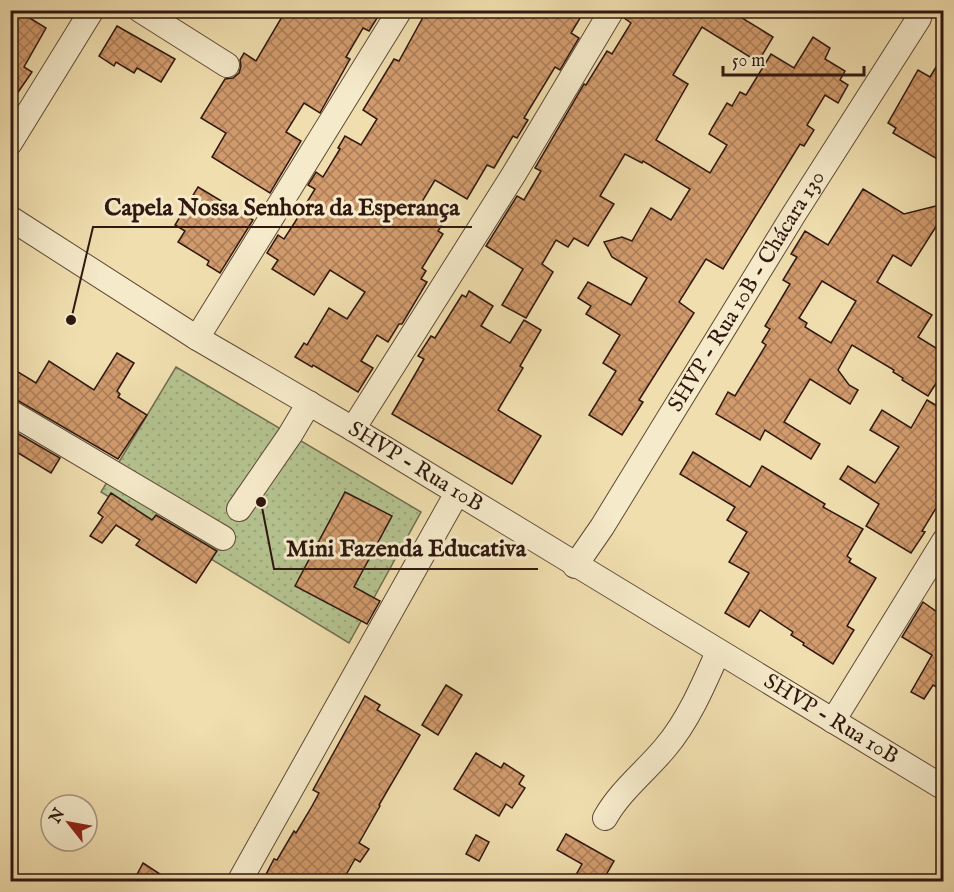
<svg xmlns="http://www.w3.org/2000/svg" width="954" height="892" viewBox="0 0 954 892" font-family="'IM FELL English',serif">
<style>
.grass{fill:url(#grass-dots);stroke:#726d50;stroke-width:1.5}
.building{fill:url(#building-cross-hatch);stroke:#301810;stroke-width:1.5;fill-rule:evenodd}
.lines{fill:none;stroke-linecap:round;stroke-linejoin:round}
.minor-casing{stroke:#604a38;stroke-width:26}
.minor{stroke:#f5eaca;stroke-width:24}
.labels{text-anchor:middle;dominant-baseline:central;stroke-width:6;stroke-linejoin:round;paint-order:stroke}
.street-label{font-size:22px;fill:#301810;stroke:#f5eaca}
.leader{fill:none;stroke:#301810;stroke-width:2}
.callout-dot{fill:#301810;stroke:#f5eaca;stroke-width:2}
.callout-label{font-size:24px;text-anchor:middle;font-weight:bold;fill:#301810;stroke:#f5eaca;stroke-width:6;stroke-linejoin:round;paint-order:stroke}
</style>
<defs>
<pattern id="grass-dots" width="8" height="8" patternUnits="userSpaceOnUse" patternTransform="scale(1.5)"><rect width="8" height="8" fill="#b4c28f"/><path d="M2 2h.1M6 6h.1" fill="none" stroke="#9ba67a" stroke-width="1.8" stroke-linecap="round"/></pattern>
<pattern id="building-cross-hatch" width="8" height="8" patternUnits="userSpaceOnUse" patternTransform="scale(1.5)"><rect width="8" height="8" fill="#d19b6d"/><path d="M0 0l8 8M0 8l8-8" fill="none" stroke="#aa7d58"/></pattern>
</defs>
<rect width="100%" height="100%" fill="#f0deae"/>
<filter id="stains"><feTurbulence type="fractalNoise" baseFrequency=".00333" numOctaves="4"/><feColorMatrix values="0 0 0 0 .2 0 0 0 0 .09 0 0 0 0 .02 0 0 0 .5 -.17"/></filter>
<radialGradient id="worn" r=".72"><stop offset=".6" stop-color="#630" stop-opacity="0"/><stop offset="1" stop-color="#630" stop-opacity=".3"/></radialGradient>
<polygon class="grass" points="176,367 421,512 349,643 101,492"/>
<g class="building">
<polygon points="10,10 17,10 46,28 24,67 32,72 10,104"/>
<polygon points="286,10 382,10 369,31 363,28 346,57 350,59 320,113 304,103 286,132 301,141 270,193 212,157 226,133 201,118 225,79 233,78 239,73 241,66 240,60 244,53 256,61"/>
<polygon points="427,10 585,10 571,33 579,38 560,70 555,67 524,118 528,120 517,138 513,136 494,168 487,165 467,199 435,180 420,205 445,220 438,231 443,234 422,268 426,271 421,279 427,282 402,324 399,324 388,342 377,335 361,361 373,368 358,392 313,365 312,367 295,357 304,343 307,345 329,308 347,319 365,292 330,270 314,295 272,269 278,260 267,253 278,235 284,239 295,222 315,189 308,185 316,172 323,177 340,149 338,148 345,136 361,145 377,119 363,110 394,59 399,61"/>
<polygon points="626,10 729,10 773,37 758,62 702,27 673,75 688,84 656,140 710,173 727,145 709,134 712,128 727,103 732,106 740,92 746,95 771,54 794,68 813,37 830,48 825,59 845,71 840,80 848,85 838,103 825,95 807,125 814,130 804,146 800,144 723,269 706,259 679,302 694,313 639,400 643,402 622,435 589,415 616,371 603,363 620,335 586,314 591,306 578,298 588,282 631,305 647,278 612,257 604,242 622,237 632,241 651,208 671,220 690,189 643,161 642,163 625,154 600,196 614,204 588,246 574,238 568,247 556,240 542,264 553,272 526,318 502,305 523,269 486,246 517,196 524,200 541,171 535,168 584,84 586,85 607,51 612,54 631,23 624,18"/>
<polygon points="117,26 175,59 161,82 137,68 134,73 116,62 114,66 99,56"/>
<polygon points="944,54 944,163 893,133 896,128 888,123 918,70 930,77"/>
<polygon points="198,187 253,220 220,273 207,265 209,261 178,242 185,231 175,225"/>
<path d="M863,189L904,214L944,204V214L911,266L893,255L877,282L932,315L918,337L944,353V371L928,396L902,380L903,378L893,372L894,370L852,345L838,370L849,385L858,390L850,404L810,379L784,422L820,444L811,459L765,430L760,440L716,414L728,392L735,396L766,345L762,342L770,329L765,326L790,284L783,280L797,257L791,254L805,231L828,245ZM822,281L856,301L831,343L805,327L807,323L799,318Z"/>
<polygon points="469,291 493,306 481,326 510,343 524,320 541,330 520,366 523,368 498,410 541,436 512,484 392,414 424,359 418,356 431,336 435,338 462,295 466,297"/>
<polygon points="117,353 134,363 117,391 120,394 118,397 147,415 118,459 17,400 10,398 10,367 36,383 49,361 94,390"/>
<polygon points="927,400 944,410 944,484 936,497 941,500 922,531 925,532 911,553 866,526 879,504 840,479 848,466 875,483 899,447 870,430 882,410 911,428"/>
<polygon points="10,429 60,458 51,473 10,448"/>
<polygon points="693,452 750,487 762,466 825,504 823,507 863,529 847,556 851,559 849,562 876,578 847,626 854,630 833,664 803,645 804,643 791,635 793,632 760,610 749,627 725,613 749,573 729,562 747,532 727,520 735,507 680,474"/>
<polygon points="345,492 392,516 354,587 380,601 367,624 295,586"/>
<polygon points="111,493 152,520 156,515 217,551 196,583 136,545 140,540 116,525 102,543 90,536 103,517 98,513"/>
<polygon points="923,602 944,617 944,691 933,685 924,699 911,692 932,655 902,637"/>
<polygon points="446,685 462,695 438,735 422,725"/>
<polygon points="365,696 380,705 377,710 420,735 379,805 380,806 359,843 369,849 360,862 355,859 342,882 262,882 274,859 277,860 294,831 296,833 311,808 319,793 313,790"/>
<polygon points="476,753 501,768 504,763 524,776 519,784 525,788 512,808 506,804 499,816 454,789"/>
<polygon points="566,834 614,861 602,882 572,882 582,864 557,850"/>
<polygon points="476,835 489,842 479,861 466,854"/>
<polygon points="143,863 172,882 133,882"/>
</g>
<g class="lines">
<g class="minor-casing">
<g id="minor">
<polyline points="140,10 227,65"/>
<polyline points="10,143 92,10"/>
<path id="s1" d="M10,218L197,338L353,429L944,788"/>
<polyline points="197,338 400,10"/>
<polyline points="10,412 223,538"/>
<polyline points="353,429 514,174 612,10"/>
<polyline points="239,509 290,435 309,403"/>
<path id="s2" d="M575,566L602,527L794,214L919,18"/>
<polyline points="833,721 944,541"/>
<path d="M605,818C620,791 645,772 665,748C688,721 704,684 718,652"/>
<polyline points="239,882 457,493"/>
</g>
</g>
<use href="#minor" class="minor"/>
</g>
<g class="labels">
<g class="street-label">
<text stroke="none"><textPath href="#s2" startOffset="324">SHVP - Rua 10B - Chácara 130</textPath></text>
<text stroke="none"><textPath href="#s1" startOffset="476">SHVP - Rua 10B</textPath></text>
<text stroke="none"><textPath href="#s1" startOffset="962">SHVP - Rua 10B</textPath></text>
</g>
</g>
<path class="leader" d="M71 320L93 227H472M261 502L274 569H538"/>
<g class="callout-dot">
<circle cx="71" cy="320" r="6"/>
<circle cx="261" cy="502" r="6"/>
</g>
<g class="callout-label">
<text x="282" y="215">Capela Nossa Senhora da Esperança</text>
<text x="406" y="556">Mini Fazenda Educativa</text>
</g>
<rect width="954" height="892" fill="none" stroke="#f0deae" stroke-width="36"/>
<rect x="12" y="12" width="930" height="868" fill="none" stroke="#301810" stroke-width="3"/>
<rect x="18" y="18" width="918" height="856" fill="none" stroke="#301810" stroke-width="1.5"/>
<g transform="translate(69 823) rotate(301)"><circle r="28" fill="#f5eaca" stroke="#a69680" stroke-width="1.5"/>
<path d="M0-4.5L10 22L0 15L-10 22Z" fill="#8f2418"/>
<text y="-9" font-size="16" font-weight="bold" text-anchor="middle" fill="#301810">N</text>
</g>
<path d="M723 66v9h141v-9" fill="none" stroke="#301810" stroke-width="3"/>
<text x="732" y="66" font-size="18" fill="#301810" stroke="#f5eaca" stroke-width="4.5" paint-order="stroke">50 m</text>
<rect width="100%" height="100%" filter="url(#stains)"/>
<rect width="100%" height="100%" fill="url(#worn)"/>
</svg>
